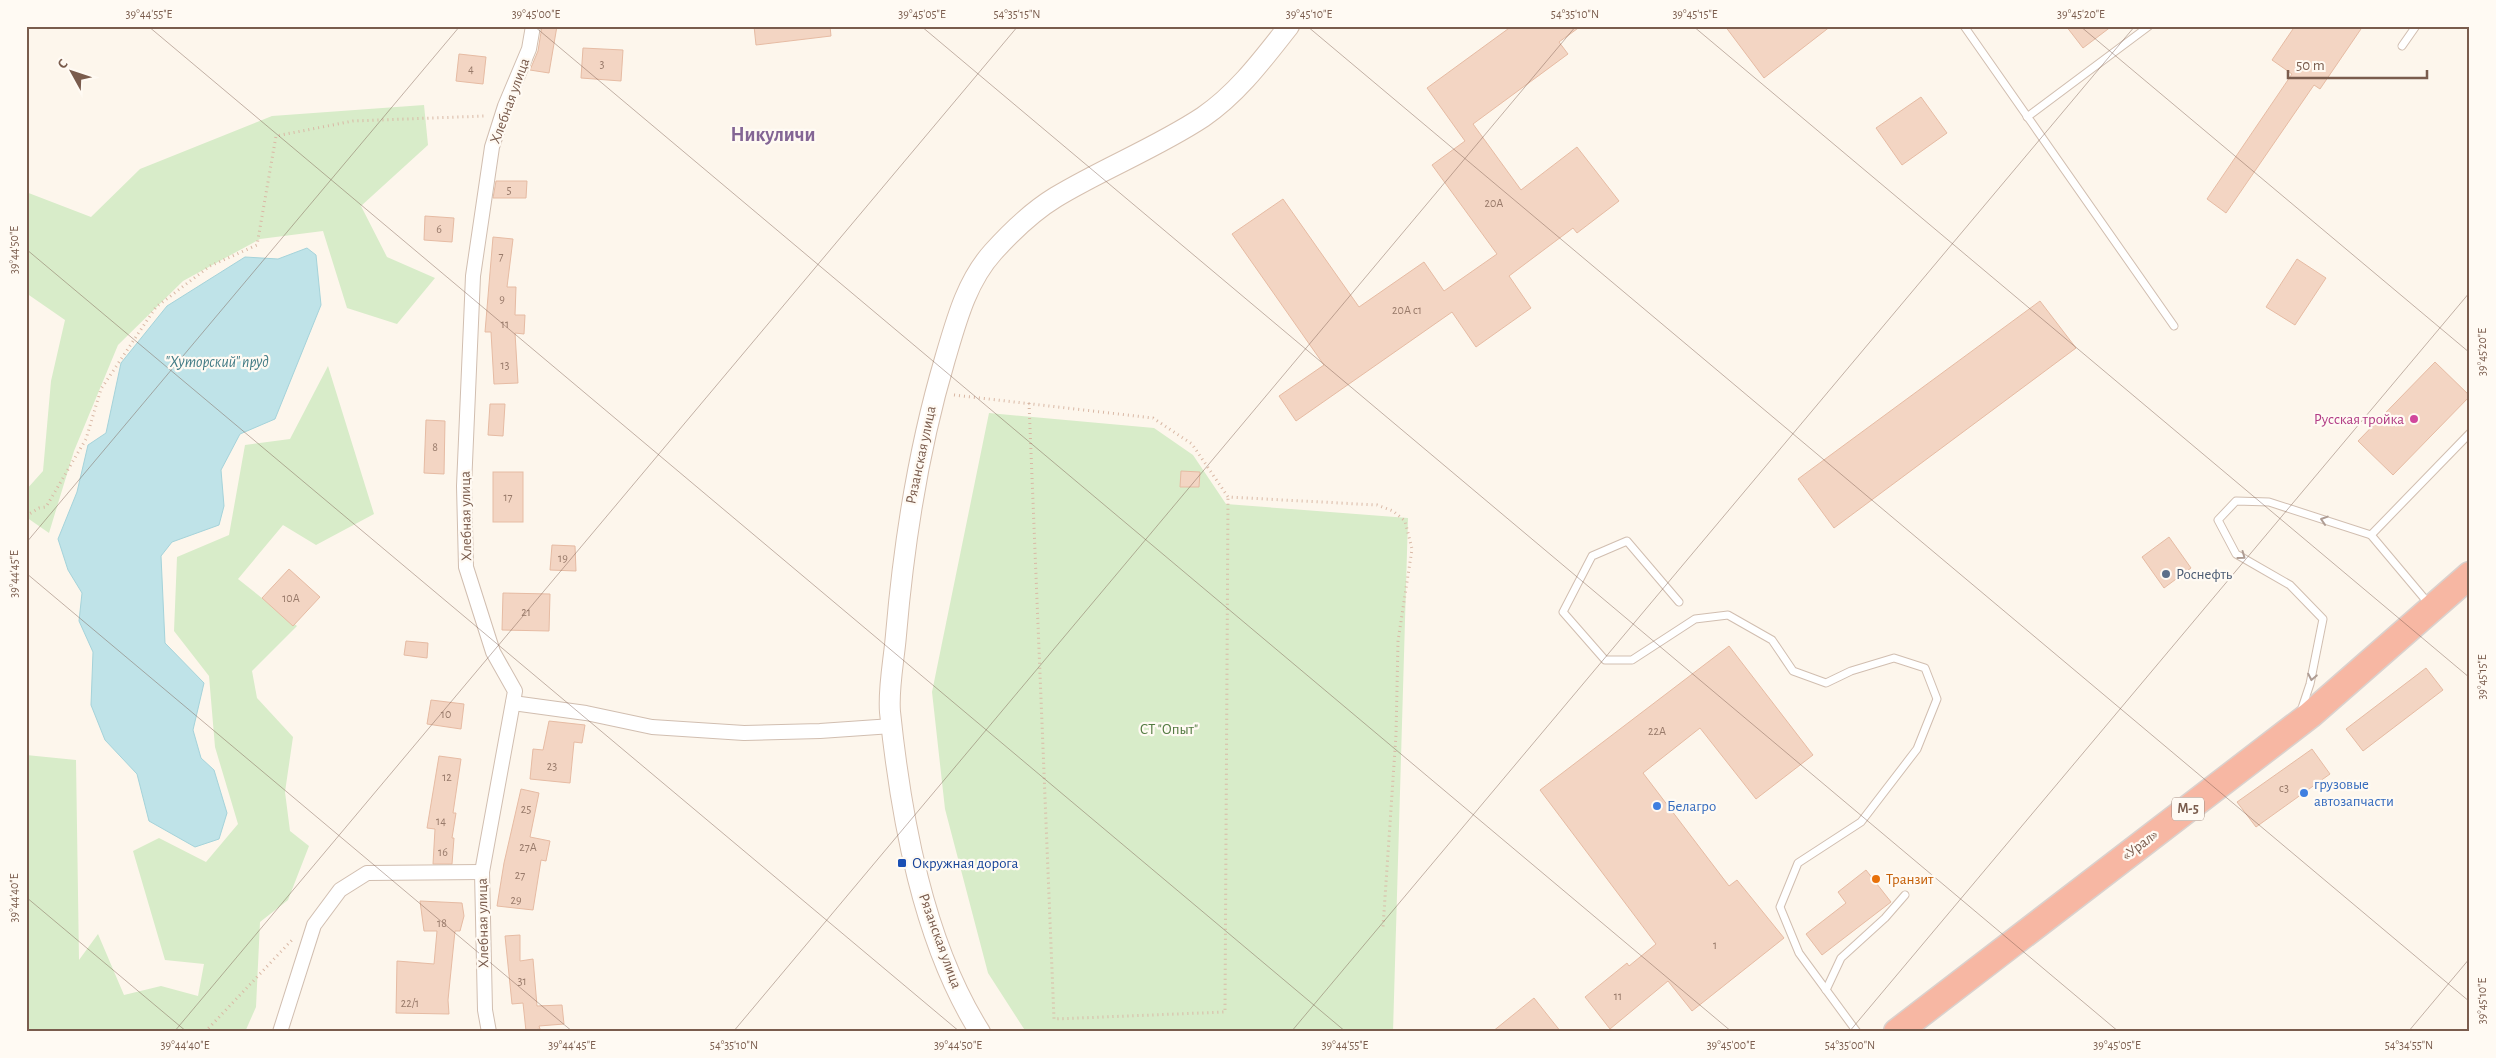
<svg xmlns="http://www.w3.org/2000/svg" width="2496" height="1058" viewBox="0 0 2496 1058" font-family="'Alegreya Sans',sans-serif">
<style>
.green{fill:#d8ecc9}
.water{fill:#bfe3e8;stroke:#a5d3da}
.building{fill:#f3d5c3;stroke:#e6bba3}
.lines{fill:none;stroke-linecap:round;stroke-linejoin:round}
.lane-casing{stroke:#d1beb0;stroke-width:9}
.street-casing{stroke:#d1beb0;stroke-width:16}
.secondary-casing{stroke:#d6c0b0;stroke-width:22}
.highway-casing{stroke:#dad1cd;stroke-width:29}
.path{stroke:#d9b8a5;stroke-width:3;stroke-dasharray:1 4;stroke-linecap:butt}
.lane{stroke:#fff;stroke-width:7}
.street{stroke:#fff;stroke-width:14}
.secondary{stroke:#fff;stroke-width:20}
.highway{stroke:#f7b7a3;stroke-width:26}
.oneway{stroke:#af9d94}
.ticks{fill:none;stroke:#7a5c4d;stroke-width:1;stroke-opacity:0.45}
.hotel-dot{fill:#d1479c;stroke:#fffaf3;stroke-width:2}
.service-dot{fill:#5c6f8a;stroke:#fffaf3;stroke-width:2}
.shop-dot{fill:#3f7fe0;stroke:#fffaf3;stroke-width:2}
.transit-dot{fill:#1a4fb4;stroke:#fffaf3;stroke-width:2}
.food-dot{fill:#e8710a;stroke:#fffaf3;stroke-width:2}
.labels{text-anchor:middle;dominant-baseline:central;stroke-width:4.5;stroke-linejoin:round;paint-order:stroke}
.number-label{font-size:12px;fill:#987a6a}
.shield{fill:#fffaf3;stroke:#a28b7f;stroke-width:1}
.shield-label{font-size:14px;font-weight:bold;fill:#7a5c4d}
.street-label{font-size:15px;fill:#7a5c4d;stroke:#fffaf3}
.hotel-label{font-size:15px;fill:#b23c85;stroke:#fffaf3;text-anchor:end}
.service-label{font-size:15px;fill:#4e5e75;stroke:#fffaf3;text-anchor:start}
.park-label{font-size:15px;fill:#537a41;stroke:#fffaf3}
.shop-label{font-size:15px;fill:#366cbe;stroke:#fffaf3;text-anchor:start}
.transit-label{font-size:15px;fill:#164399;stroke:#fffaf3;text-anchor:start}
.food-label{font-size:15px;fill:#c56008;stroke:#fffaf3;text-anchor:start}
.water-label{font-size:16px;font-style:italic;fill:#437c86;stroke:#fffaf3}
.district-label{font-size:20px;font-weight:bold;fill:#846695;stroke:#fffaf3}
.neatline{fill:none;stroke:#7a5c4d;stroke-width:2}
.ticks-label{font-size:12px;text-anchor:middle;fill:#7a5c4d}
</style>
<rect width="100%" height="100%" fill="#fdf6ec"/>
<g class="green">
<polygon points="424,105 428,145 361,206 387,257 435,278 397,324 347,308 323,231 260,239 183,281 118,345 74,451 49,533 26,517 26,490 43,471 51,381 65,320 26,293 26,192 91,217 140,169 272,116"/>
<polygon points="328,366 374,514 316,545 283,525 238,579 297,626 252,671 257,698 293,737 285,792 290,831 309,846 288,900 260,922 256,1007 245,1032 26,1032 26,755 76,760 79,960 98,934 124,995 161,986 198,996 204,964 165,960 133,851 159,838 206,862 238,824 215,747 209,676 174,631 177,557 229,535 245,445 290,439"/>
<polygon points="989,413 1154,428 1193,455 1226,504 1408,518 1393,1032 1026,1032 988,973 945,809 932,692"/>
</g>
<polygon class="water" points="307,248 316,255 321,305 275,419 240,434 221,470 224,506 219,525 172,542 161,556 165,643 204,683 193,730 201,758 214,770 227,813 219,839 195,847 149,821 137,774 105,740 91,705 93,652 79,621 82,593 68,570 58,539 77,492 88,445 106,433 121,363 167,306 245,257 278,259"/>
<g class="building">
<polygon points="542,26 557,26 549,73 530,70 538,51"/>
<polygon points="754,26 830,26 831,36 756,45"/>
<polygon points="1512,26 1581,26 1559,42 1568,54 1473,124 1521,190 1577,147 1619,201 1577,233 1573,228 1509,276 1531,308 1476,347 1452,312 1296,421 1279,396 1324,365 1232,234 1283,199 1359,307 1424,262 1444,291 1497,254 1432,165 1465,141 1427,88"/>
<polygon points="1725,26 1831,26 1764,78"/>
<polygon points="2066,26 2112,26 2083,48"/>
<polygon points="2295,26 2363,26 2320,89 2314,85 2226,213 2207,199 2292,74 2272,60"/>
<polygon points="583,48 623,50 621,81 581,78"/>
<polygon points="459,54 486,57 483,84 456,81"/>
<polygon points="1921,97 1947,133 1902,165 1876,128"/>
<polygon points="496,181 527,181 526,198 493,198"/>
<polygon points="425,216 454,218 452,242 424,240"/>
<polygon points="493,237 513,239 507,287 516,287 515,315 525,315 524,334 515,333 518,383 494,384 491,332 485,332"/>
<polygon points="2297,259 2326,278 2295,325 2266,307"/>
<polygon points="2040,301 2076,348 1834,528 1798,479"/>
<polygon points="2435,362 2470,396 2393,475 2358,441"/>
<polygon points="490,404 505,404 503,436 488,435"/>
<polygon points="426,420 445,421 444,474 424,473"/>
<polygon points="1181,471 1200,472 1199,487 1180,487"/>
<rect x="493" y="472" width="30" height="50"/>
<polygon points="2169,537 2191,568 2164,588 2142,557"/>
<polygon points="552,545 575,546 576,571 550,570"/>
<polygon points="289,569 320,597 293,626 262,598"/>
<polygon points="503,593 550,594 549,631 502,630"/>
<polygon points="406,641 428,643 427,658 404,655"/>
<polygon points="1729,646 1813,755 1756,799 1700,728 1643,773 1729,886 1737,880 1784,938 1692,1011 1668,981 1610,1029 1585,997 1627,963 1629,966 1656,944 1540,790"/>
<polygon points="2426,668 2443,690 2363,751 2346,729"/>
<polygon points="431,700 464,704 461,729 427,724"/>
<polygon points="549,721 585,725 582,743 574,742 570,783 530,779 533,749 543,750"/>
<polygon points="2312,749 2330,774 2256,827 2237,802"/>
<polygon points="439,756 461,759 453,813 456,813 452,838 454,838 452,864 433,864 435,829 427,828"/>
<polygon points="521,789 539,793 530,837 550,841 546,861 541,860 533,910 497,906 504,863"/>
<polygon points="1866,870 1891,902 1822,955 1806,934 1846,903 1838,892"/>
<polygon points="420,901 462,903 464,916 460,931 455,931 448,1000 449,1014 396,1013 397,961 434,964 437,931 424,931"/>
<polygon points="520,935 520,961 533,959 537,1006 562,1005 564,1024 539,1026 540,1029 526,1031 523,1003 512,1004 505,936"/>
<polygon points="1534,998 1561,1032 1492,1032"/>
</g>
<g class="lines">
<g class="lane-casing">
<g id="lane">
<polyline points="1964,26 2174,326"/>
<polyline points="2402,46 2416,26"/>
<polyline points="2027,117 2149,26"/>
<polyline points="1679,602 1627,541 1592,556 1563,612 1605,660 1632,660 1695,619 1728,615 1772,640 1793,671 1826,683 1851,671 1894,658 1925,668 1937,699 1917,749 1861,822 1798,863 1780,907 1799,953 1857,1032"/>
<polyline points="2429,604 2371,535 2470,433"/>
<polyline points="2301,711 2310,684 2323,619 2290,585 2236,554 2218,520 2236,501 2269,502 2371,535"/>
<polyline points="1826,990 1841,958 1885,918 1905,895"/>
</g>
</g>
<g class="street-casing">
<g id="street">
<polyline points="513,703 586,713 652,727 744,733 820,731 892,726"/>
<polyline points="280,1032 314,925 340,890 367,873 482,872"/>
<polyline points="489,1032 485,1010 482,872 515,691 493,652 466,567 464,486 473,276 492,147 505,106 529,49 533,26"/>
</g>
</g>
<g class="secondary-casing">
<path id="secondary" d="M980,1032C923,942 901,817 890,712C888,688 894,660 896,635C904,541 918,450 945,359C956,322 966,282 993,252C1011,232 1033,211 1056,197C1104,168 1156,148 1203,117C1238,93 1263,59 1289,26"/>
</g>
<g class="highway-casing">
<polyline id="highway" points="1897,1032 2310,715 2470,575"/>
</g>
<g class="path">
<polyline points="954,395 1153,418 1192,444 1228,497 1377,505 1393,511 1405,521 1412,549 1398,641 1396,735 1383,927"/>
<polyline points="1029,403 1054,1019 1225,1012 1228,497"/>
<polyline points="26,516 39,508 46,507 86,439 101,389 156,307 210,266 257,245 276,136 353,121 485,116"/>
<polyline points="205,1032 292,940"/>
</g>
<use href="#lane" class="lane"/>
<use href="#street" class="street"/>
<use href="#secondary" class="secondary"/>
<use href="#highway" class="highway"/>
</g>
<defs><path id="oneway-chevron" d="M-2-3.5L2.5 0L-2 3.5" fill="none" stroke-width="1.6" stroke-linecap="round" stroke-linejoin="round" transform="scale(1.25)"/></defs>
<g class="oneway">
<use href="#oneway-chevron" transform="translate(2324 520) rotate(-162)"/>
<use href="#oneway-chevron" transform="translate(2242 556) rotate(36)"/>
<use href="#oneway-chevron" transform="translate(2312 677) rotate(101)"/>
</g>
<path class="ticks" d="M148,26L1346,1032M534,26L1732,1032M921,26L2119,1032M1307,26L2470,1002M1693,26L2470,678M2080,26L2470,353M2466,26L2470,29M26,249L960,1032M26,543L460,26M26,573L573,1032M26,897L187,1032M174,1032L1018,26M733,1032L1576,26M1291,1032L2135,26M1849,1032L2470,292M2408,1032L2470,958"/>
<circle class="hotel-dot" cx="2414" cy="419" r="5"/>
<circle class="service-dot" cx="2166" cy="574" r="5"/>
<g class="shop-dot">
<circle cx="2304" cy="793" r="5"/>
<circle cx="1657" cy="806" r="5"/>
</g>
<rect class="transit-dot" x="897" y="858" width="10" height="10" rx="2.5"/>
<circle class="food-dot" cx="1876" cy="879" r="5"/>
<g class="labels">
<g class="number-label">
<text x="602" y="64">3</text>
<text x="471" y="69">4</text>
<text x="509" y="190">5</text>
<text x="1494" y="203">20А</text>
<text x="439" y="229">6</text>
<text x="501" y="256">7</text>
<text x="502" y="299">9</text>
<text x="1407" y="310">20А с1</text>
<text x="505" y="324">11</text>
<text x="505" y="365">13</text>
<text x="435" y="447">8</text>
<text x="508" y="497">17</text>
<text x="563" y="558">19</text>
<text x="291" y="598">10А</text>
<text x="526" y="612">21</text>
<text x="446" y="714">10</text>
<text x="1657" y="731">22А</text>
<text x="552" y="766">23</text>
<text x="447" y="777">12</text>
<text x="2284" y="788">с3</text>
<text x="526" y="809">25</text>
<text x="441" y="821">14</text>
<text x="528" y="847">27А</text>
<text x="443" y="852">16</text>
<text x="520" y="875">27</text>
<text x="516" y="900">29</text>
<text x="442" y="923">18</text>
<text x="1715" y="945">1</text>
<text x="522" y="981">31</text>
<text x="1618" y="996">11</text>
<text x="410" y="1003">22/1</text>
</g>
<rect class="shield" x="2172" y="797.5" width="32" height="23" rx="4"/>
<g class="shield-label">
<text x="2188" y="809">М-5</text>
</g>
<g class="street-label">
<text transform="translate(510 101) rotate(-70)">Хлебная улица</text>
<text transform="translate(921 455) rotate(-78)">Рязанская улица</text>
<text transform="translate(466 516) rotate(-91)">Хлебная улица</text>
<text transform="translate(2140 845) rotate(-37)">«Урал»</text>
<text transform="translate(483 923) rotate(-91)">Хлебная улица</text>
<text transform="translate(940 941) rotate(70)">Рязанская улица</text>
</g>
<g class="hotel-label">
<text x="2404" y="419">Русская тройка</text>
</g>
<g class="service-label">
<text x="2176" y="574">Роснефть</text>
</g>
<g class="park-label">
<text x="1169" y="729">СТ "Опыт"</text>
</g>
<g class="shop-label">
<text x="2314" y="784">грузовые<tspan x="2314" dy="17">автозапчасти</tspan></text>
<text x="1667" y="806">Белагро</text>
</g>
<g class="transit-label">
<text x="912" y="863">Окружная дорога</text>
</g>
<g class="food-label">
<text x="1886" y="879">Транзит</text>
</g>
<g class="water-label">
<text x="217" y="362">"Хуторский" пруд</text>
</g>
<g class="district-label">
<text x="773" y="135">Никуличи</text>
</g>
</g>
<rect width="2496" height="1058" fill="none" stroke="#fffaf3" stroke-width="55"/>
<g transform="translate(72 72) rotate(310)" stroke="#fffaf3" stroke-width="4" paint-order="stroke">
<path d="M0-4L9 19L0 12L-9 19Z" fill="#7a5c4d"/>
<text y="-8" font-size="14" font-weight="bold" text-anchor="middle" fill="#7a5c4d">С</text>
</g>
<path d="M2288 70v8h139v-8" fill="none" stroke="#7a5c4d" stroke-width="2.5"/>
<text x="2296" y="70" font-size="15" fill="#7a5c4d" stroke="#fffaf3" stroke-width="4" paint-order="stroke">50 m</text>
<rect x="28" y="28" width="2440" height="1002" class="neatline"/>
<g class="ticks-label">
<text x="149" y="18">39°44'55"E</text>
<text x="536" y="18">39°45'00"E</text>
<text x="922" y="18">39°45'05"E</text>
<text x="1017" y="18">54°35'15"N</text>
<text x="1309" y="18">39°45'10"E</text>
<text x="1575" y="18">54°35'10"N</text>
<text x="1695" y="18">39°45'15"E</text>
<text x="2081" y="18">39°45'20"E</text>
<text transform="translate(14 250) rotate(-90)" y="4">39°44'50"E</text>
<text transform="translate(2482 352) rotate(-90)" y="4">39°45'20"E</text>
<text transform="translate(14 574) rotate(-90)" y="4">39°44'45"E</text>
<text transform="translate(2482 677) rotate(-90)" y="4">39°45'15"E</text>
<text transform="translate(14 898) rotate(-90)" y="4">39°44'40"E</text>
<text transform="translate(2482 1001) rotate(-90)" y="4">39°45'10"E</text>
<text x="185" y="1049">39°44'40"E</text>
<text x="572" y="1049">39°44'45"E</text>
<text x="734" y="1049">54°35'10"N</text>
<text x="958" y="1049">39°44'50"E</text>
<text x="1345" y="1049">39°44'55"E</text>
<text x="1731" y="1049">39°45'00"E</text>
<text x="1850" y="1049">54°35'00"N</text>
<text x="2117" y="1049">39°45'05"E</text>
<text x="2409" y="1049">54°34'55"N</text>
</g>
</svg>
